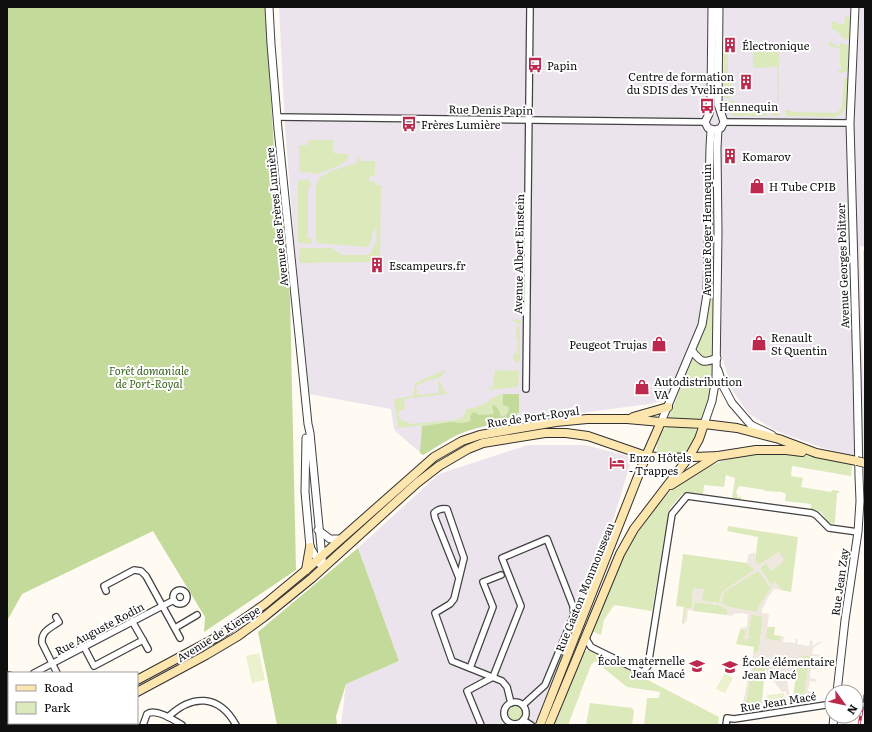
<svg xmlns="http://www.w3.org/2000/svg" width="872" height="732" viewBox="0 0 872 732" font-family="Literata,serif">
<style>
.industrial{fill:#ebe4ed}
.green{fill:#dce9bb}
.forest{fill:#c3da9b}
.pitch{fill:#ebf0cd}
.plaza{fill:#efe8e0;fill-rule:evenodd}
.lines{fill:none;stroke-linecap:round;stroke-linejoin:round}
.minor-casing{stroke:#424242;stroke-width:8}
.tertiary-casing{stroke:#424242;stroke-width:9}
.secondary-casing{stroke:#313131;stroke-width:10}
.minor{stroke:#fff;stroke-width:5.5}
.tertiary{stroke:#fff;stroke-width:7}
.secondary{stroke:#fde5ae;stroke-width:8}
.rail-casing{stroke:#bd294c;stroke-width:3}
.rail{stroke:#fff;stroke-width:1.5;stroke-dasharray:4.5;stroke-linecap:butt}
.secondary-bridge-casing{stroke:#313131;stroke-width:10;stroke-linecap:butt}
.secondary-bridge{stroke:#fde5ae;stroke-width:8}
.labels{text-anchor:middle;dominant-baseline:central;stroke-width:4;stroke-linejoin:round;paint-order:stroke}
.poi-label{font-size:11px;fill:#0f0f0f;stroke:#fff;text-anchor:start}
.street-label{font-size:11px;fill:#0f0f0f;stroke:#fff}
.park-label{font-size:11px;font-style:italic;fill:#3c6620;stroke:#fff}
</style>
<rect width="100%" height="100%" fill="#fffaf2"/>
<g class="industrial">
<polygon points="279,7 865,7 865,246 860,246 865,458 823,448 774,430 749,414 732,390 721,353 691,346 670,392 662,401 649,404 496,424 467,431 457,435 423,455 394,430 391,409 309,394 296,263 285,127"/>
<polygon points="528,445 585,445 628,456 630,465 597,572 535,725 341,725 346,684 399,661 358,548 439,474"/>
</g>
<g class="green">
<polygon points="845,16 850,17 849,38 845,40 836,30 832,30 832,22 836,21 837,24 844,24"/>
<path d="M832,40L831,43L839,47L841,43L849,46L848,71C844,73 840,74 837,70H841V67L840,66V48L830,47L828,45Z"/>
<polygon points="739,47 779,47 778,114 781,114 779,116 773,116 772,113 773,111 777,111 777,67 753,68 753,50 751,49 744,49"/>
<polygon points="726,52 728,52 728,80 732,80 730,98 725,98 724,97 724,53"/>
<path d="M844,78L848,79C847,93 851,111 836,117L786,116L785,110H790L792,112L837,113L842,107Z"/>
<path d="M732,100L737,107L749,111V116C736,116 726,118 723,102Z"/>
<polygon points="760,106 763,107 764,114 769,114 767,116 750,116 752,110"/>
<polygon points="712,136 717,137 714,354 712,357 703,360 697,355 697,350 705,322"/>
<polygon points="308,140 333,140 333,153 349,154 347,159 342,164 318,174 299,171 299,145 308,145"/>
<path d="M357,156H359L360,161H375V175L372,176H369V181L375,182V185H381L380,262L299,263V248H332L342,255H367L371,253L374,245L377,241L376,227C370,232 373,241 368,247L318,243L316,241V187C317,184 318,180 320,178C327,171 347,166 357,163Z"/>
<polygon points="307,179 312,184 308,189 308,238 311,237 312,241 310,244 298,243 298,181"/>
<polygon points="863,251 865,251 865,375"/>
<polygon points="515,319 521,320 520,324 518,324 518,327 520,327 520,361 518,361 518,365 513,359 513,353 517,353 518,339 516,338 517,322 513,322"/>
<polygon points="693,358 714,362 712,386 703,421 668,419"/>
<path d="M447,369L439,378L429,380L416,386L417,395L439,393L438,381H440L443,389L448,394L404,399L405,408L404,410L398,411L399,418L405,422L410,423V424L455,420L463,417L464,414L466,413V409C470,408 475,408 479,406C487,404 495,394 503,394V405L509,407L508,413L501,417L499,410L494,414L470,416L472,421L462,423L451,422L398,428L394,399L413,396L415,383Z"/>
<polygon points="495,370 519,371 518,387 489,390 489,387 493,387"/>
<path d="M669,426C676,426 688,424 694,428C702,432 690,452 685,454C680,457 662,455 657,452C655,444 661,428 669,426Z"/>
<polygon points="749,454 796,454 821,458 852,464 851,476 792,466 791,476 803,478 801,487 831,492 832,490 839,491 839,493 837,493 835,523 829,524 821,512 811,509 811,504 785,501 786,494 781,492 765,491 765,490 739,486 738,489 737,489 736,493 738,494 737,497 741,497 741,499 732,498 735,478 726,475 724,487 704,485 703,494 689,492 682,494 670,508 666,527 668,529 664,538 652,611 614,605 604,620 601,635 591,631 627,548 656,507 672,489 702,470 722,461"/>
<polygon points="728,526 798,537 791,592 781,590 775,582 772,586 760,568 779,552 758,566 755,560 758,537 727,531"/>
<polygon points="683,554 747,563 755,570 722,593 719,603 702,601 692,592 693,598 692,609 686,608 684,624 682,623 684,607 676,606"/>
<polygon points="758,570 771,588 761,603 757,612 728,607 721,603 723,595 725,591"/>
<polygon points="694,602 719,605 728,610 727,615 693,611"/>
<polygon points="751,614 763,617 759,650 753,654 754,647 736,644 740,630 746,629 745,635 743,638 745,638 748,636"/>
<polygon points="767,627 775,627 774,635 781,636 780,641 765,639"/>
<polygon points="586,651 592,651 719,717 718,725 644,725 647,698 659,698 660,692 627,687 595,661 591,665 568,725 555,725 581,658"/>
<polygon points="804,655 810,656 803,704 792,705 798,660"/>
<polygon points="755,665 764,666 765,669 761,710 744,713 750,677"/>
<polygon points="590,703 632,708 634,711 632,725 586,725"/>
<circle cx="515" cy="712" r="8"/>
</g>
<g class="forest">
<polygon points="7,7 265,7 274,148 290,298 296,570 204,632 205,617 153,531 22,594 7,621"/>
<path d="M503,394H519V413H517V416H519V421C502,423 484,425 467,431C451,436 437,447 423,455L420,453L422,426L451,422L462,423L471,421L470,416L474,412L479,415L494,414L492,406L494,405L499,410L501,417C507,416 508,413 509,407L503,405Z"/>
<polygon points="358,548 399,661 346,684 336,716 337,725 277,725 258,632"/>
</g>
<g class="pitch">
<polygon points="259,653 265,680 252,683 246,656"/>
<polygon points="725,673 733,678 725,693 716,689"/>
<polygon points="784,693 786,702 768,705 767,695"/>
</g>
<path class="plaza" d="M755,552V560L758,565L779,552L784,559L781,564L771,571L766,563L760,568L772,586L773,585L772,583L775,582L781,590L774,589L768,597L762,610V613L769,614L766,639L780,641L781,636L784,637L783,642L795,643L796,639H798L797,644L809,646L810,641H813L812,646L819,642H822L813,648L812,654L820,655L819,657L813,656L811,666L818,667V669H811L810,678L816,679V682L810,681L808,691L814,692V694H808L807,702L809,703L803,704L810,656L804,655L798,660L796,675L786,673L791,705L788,706L786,691L782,692L767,673L764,666L755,665L750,677L744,713H741L748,678L753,666V654L759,650L763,617L751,614L748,636H750V639L747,638V641H745V638H743V635H745L746,629L740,630V628L747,627L748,614L740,613L733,614L732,616L727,615L728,610L719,605L694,602L693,611L688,610L687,620L684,624L686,608H692L693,588L704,589L702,601L719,603L722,593L726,589L754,570L747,563L748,555ZM758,571L771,588L761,603L757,612L728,607L721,603L723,596L725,591Z"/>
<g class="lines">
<g class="minor-casing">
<g id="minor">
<polyline points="277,117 705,122"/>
<polyline points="724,122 850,123"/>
<polyline points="526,389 530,7"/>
<path d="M459,578L435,518L434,513C438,509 442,508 447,509L464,558L454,599L450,604L435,613L452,661L502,681L507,687L511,703"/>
<circle cx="180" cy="597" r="7"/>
<polyline points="106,591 104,586 134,570 141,571 146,576 180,638"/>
<path d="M56,617L59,622C50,628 41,631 42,643L57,673"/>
<polyline points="175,628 197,615"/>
<polyline points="585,637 591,647 648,675"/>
<polyline points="143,640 148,649"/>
<polyline points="84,647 94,666 143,640 132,621"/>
<polyline points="470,668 493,607 483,582 501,575"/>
<polyline points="34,673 174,600"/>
<polyline points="642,673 648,666 672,514 687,496 812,513 816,515 829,528 858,532"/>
<polyline points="9,675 9,676"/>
<polyline points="7,690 9,689"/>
<circle cx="515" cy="713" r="11"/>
<path d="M168,717C192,694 219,694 236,725"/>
<polyline points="523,720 531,725"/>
<polyline points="7,721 9,720"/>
<path d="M143,725L147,714C156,708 174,720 182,725"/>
<polyline points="481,725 467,691 493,677 521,606 502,558 547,539 573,606 574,615 545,685 523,705"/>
<polyline points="726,725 727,718 734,719 832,704"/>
</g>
</g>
<g class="tertiary-casing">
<g id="tertiary">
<polyline points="269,7 271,44 278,129 308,424 310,433 323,568"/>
<polyline points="712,7 711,96 709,114 705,122 708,128 715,130 721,128 724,122 718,104 719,7"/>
<path d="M692,351C701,362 703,364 717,358"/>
<polyline points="718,370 723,386 732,403 751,425 772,435"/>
<polyline points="661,422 702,325 707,294 710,147 711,130"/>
<polyline points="704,424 712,401 716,378 718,232 717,148 718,130"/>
<polyline points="306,438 305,492 310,547 320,564"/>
<polyline points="318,530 330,539 341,539"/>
<polyline points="837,692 845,620 858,532 860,501 859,476 857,375 850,123 855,7"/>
<polyline points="833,725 834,716"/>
</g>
</g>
<g class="secondary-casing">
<g id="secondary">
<polyline points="633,417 668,407"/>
<polyline points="671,485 717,456"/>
<polyline points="306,570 310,547"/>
<polyline points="137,680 219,636 265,604 306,570 434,457 462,441 480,435 556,422 587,419 627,419 661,422 704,424 737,428 779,439 816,453 857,461"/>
<polyline points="137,692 206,655 238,636 264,617 312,578 417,483 439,466 468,449 483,443 545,433 566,433 588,436 646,456 670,458 718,456 756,450 786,450 802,452"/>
<polyline points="56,725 59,723"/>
<polyline points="75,725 79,723"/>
<polyline points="540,725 646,456 661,422"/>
<polyline points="549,725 620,554 634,529 689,457 699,439 704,424"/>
</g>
</g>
<use href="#minor" class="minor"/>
<use href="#tertiary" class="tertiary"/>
<use href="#secondary" class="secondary"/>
<g class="rail-casing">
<polyline id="rail" points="859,725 865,695"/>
</g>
<use href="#rail" class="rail"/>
<g class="secondary-bridge-casing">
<polyline id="secondary-bridge" points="857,461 865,463"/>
</g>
<use href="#secondary-bridge" class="secondary-bridge"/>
</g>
<defs>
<g id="building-bare" transform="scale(1.2)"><path d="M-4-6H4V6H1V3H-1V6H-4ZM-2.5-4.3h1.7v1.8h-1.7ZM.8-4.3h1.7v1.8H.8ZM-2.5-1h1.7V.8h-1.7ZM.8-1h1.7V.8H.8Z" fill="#bd294c" stroke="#fff" stroke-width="2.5" paint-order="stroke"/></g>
<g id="bus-bare" transform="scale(1.2)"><path d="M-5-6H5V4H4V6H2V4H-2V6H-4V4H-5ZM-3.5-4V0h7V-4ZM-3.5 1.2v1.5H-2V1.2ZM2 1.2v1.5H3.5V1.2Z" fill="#bd294c" stroke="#fff" stroke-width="2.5" paint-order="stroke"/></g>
<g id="shop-bare" transform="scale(1.2)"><path d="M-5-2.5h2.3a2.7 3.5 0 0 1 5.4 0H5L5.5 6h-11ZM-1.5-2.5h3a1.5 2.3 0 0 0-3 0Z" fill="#bd294c" stroke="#fff" stroke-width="2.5" paint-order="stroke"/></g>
<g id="hotel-bare" transform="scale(1.2)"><path d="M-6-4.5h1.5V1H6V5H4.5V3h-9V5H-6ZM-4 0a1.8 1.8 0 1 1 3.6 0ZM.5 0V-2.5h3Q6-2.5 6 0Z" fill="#bd294c" stroke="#fff" stroke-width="2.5" paint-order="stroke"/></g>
<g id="school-bare" transform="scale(1.2)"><path d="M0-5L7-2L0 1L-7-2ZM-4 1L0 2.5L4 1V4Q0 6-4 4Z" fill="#bd294c" stroke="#fff" stroke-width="2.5" paint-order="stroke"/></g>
</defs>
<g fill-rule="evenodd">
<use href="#building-bare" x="730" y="45"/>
<use href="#bus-bare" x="535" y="65"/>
<use href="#building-bare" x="746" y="82"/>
<use href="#bus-bare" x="707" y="106"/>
<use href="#bus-bare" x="409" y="124"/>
<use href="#building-bare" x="730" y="156"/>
<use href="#shop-bare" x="757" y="186"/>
<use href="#building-bare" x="377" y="265"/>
<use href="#shop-bare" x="759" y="343"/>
<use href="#shop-bare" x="659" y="344"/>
<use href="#shop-bare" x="642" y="387"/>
<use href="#hotel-bare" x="617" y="463"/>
<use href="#school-bare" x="697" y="666"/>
<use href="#school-bare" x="730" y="667"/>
</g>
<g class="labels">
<g class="poi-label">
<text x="742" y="45">Électronique</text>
<text x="547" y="65">Papin</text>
<text x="734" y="76" text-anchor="end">Centre de formation<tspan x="734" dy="13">du SDIS des Yvelines</tspan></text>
<text x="719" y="106">Hennequin</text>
<text x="421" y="124">Frères Lumière</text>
<text x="742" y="156">Komarov</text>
<text x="769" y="186">H Tube CPIB</text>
<text x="389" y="265">Escampeurs.fr</text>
<text x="771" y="337">Renault<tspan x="771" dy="13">St Quentin</tspan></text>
<text x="647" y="344" text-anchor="end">Peugeot Trujas</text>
<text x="654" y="381">Autodistribution<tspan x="654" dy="13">VA</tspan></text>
<text x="629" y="457">Enzo Hôtels<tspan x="629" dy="13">- Trappes</tspan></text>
<text x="685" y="660" text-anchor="end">École maternelle<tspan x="685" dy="13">Jean Macé</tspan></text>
<text x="742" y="661">École élémentaire<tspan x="742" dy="13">Jean Macé</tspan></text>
</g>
<g class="street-label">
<text transform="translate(491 109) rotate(1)">Rue Denis Papin</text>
<text transform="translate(276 217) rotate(-96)">Avenue des Frères Lumière</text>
<text transform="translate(706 230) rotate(-90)">Avenue Roger Hennequin</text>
<text transform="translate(518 254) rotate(-89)">Avenue Albert Einstein</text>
<text transform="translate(842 266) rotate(-92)">Avenue Georges Politzer</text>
<text transform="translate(533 416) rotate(-8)">Rue de Port-Royal</text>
<text transform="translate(839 582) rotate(-82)">Rue Jean Zay</text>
<text transform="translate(584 587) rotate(-68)">Rue Gaston Monmousseau</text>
<text transform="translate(99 628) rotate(-28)">Rue Auguste Rodin</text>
<text transform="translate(218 633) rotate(-32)">Avenue de Kierspe</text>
<text transform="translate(778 701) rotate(-9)">Rue Jean Macé</text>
</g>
<g class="park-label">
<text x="149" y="370">Forêt domaniale<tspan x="149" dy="13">de Port-Royal</tspan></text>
</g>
</g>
<rect width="872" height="732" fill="none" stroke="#0f0f0f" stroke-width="16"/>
<rect x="8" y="672" width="130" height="52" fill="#ffffff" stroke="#9f9f9f"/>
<rect x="16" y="685" width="20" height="6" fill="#fde5ae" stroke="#9f9f9f"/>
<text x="44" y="692" font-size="12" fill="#0f0f0f">Road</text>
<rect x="16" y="702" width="20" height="12" fill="#dce9bb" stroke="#9f9f9f"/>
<text x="44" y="712" font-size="12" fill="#0f0f0f">Park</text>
<g transform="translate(844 704) rotate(123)"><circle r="19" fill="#ffffff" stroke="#9f9f9f"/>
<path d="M0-3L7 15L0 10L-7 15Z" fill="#bd294c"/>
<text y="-6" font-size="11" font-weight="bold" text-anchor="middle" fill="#0f0f0f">N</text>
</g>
</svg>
